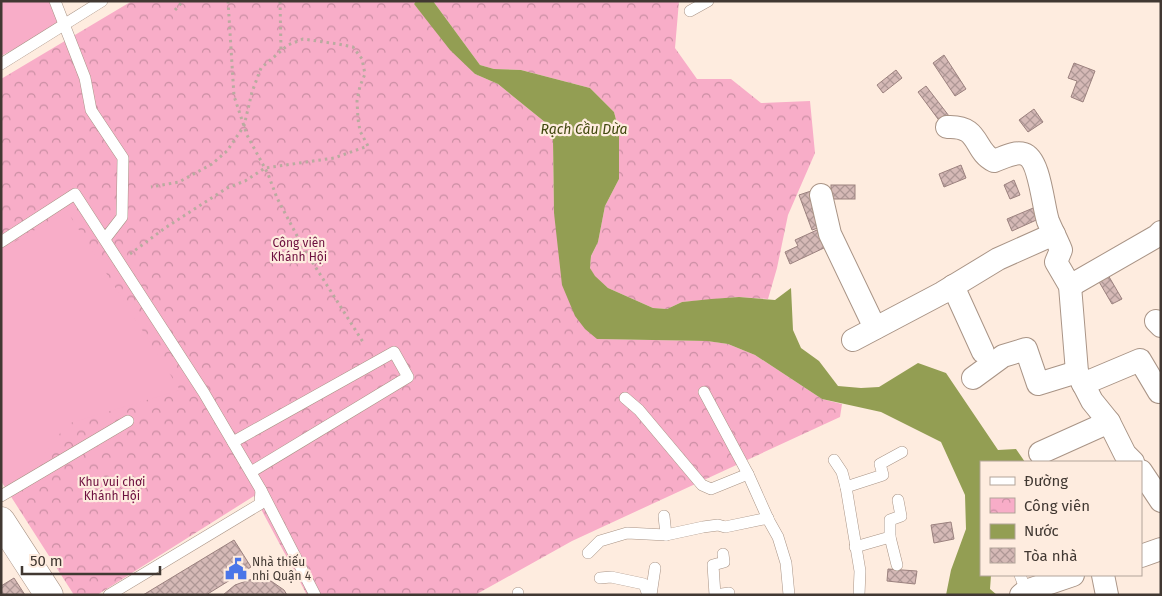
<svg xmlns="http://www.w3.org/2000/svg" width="1162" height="596" viewBox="0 0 1162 596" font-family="'Fira Sans',sans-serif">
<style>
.park{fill:url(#park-crowns)}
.pitch{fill:#f8adc8}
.water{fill:#939e53}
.building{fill:url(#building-cross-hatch);stroke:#9b817e}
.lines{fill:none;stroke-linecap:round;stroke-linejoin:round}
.service-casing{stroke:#a99486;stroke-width:12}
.minor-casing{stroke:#a99486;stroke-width:24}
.tertiary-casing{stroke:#a99486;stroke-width:29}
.path{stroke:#baaba0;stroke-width:3;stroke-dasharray:2.5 4;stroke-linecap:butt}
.service{stroke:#fff;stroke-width:11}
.minor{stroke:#fff;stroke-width:22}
.tertiary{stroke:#fff;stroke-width:28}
.labels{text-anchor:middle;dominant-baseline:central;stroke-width:4.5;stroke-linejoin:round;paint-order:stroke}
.park-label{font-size:12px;fill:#6d103f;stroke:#feecdf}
.poi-label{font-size:12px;fill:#413832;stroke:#feecdf;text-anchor:start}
.water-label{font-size:14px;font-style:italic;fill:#424910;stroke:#feecdf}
</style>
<defs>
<pattern id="park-crowns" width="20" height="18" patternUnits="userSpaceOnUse" patternTransform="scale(1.25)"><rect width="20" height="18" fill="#f8adc8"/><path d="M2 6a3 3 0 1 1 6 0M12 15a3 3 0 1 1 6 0" fill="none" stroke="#ca8ea3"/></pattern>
<pattern id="building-cross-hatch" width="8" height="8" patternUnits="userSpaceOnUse" patternTransform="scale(1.25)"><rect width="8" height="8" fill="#d5b9b6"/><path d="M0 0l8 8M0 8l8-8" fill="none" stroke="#ae9795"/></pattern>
</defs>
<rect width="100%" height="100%" fill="#feecdf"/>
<g class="park">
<polygon points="132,1 416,1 414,4 475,74 498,84 546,123 553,141 554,213 597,339 708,341 728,344 755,355 822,399 842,404 840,417 572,541 475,595 307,595 254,496 97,595 74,595 1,481 1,79"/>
<polygon points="433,1 679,1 675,48 697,79 731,79 761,103 810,101 815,153 788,215 777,268 768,299 739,297 682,302 667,309 653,308 608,288 594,276 590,268 591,256 598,242 605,206 619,179 619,131 614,112 590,88 521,70 494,69 480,65"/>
</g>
<g class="pitch">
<polygon points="1,1 54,1 58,26 1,56"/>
<polygon points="67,211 180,390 67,424 12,497 1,480 1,250"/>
</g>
<polygon class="water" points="416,1 433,1 480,65 494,69 521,70 590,88 614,112 619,131 619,179 605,206 598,242 591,256 590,268 595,276 608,288 653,308 667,309 682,302 711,299 739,297 775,300 791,288 793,330 801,348 819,361 838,386 861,388 879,387 918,363 946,373 998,450 1016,449 1025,462 981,462 981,575 991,575 990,589 997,595 946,595 951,570 966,529 965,495 941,442 881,412 822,399 755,355 728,344 707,341 597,339 585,329 575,316 562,285 554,213 553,141 546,123 498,84 475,74 450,50 414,4"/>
<g class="building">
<polygon points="944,55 966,89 955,96 933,63"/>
<polygon points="1074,63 1095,71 1083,102 1071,97 1077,81 1068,78"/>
<polygon points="896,70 902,78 883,93 877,85"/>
<polygon points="926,86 949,116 941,123 918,92"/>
<polygon points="1034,109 1043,122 1028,132 1019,120"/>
<polygon points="961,165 966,178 944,187 939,174"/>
<polygon points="1014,180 1020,195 1010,199 1004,185"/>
<rect x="831" y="185" width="24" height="14"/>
<polygon points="817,189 827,225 812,230 799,195"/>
<polygon points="1038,206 1043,217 1012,231 1007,219"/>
<polygon points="817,230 826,247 790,264 785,252 798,246 795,240"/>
<polygon points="1108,275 1122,299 1112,304 1098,280"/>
<polygon points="951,522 954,539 934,543 931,525"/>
<polygon points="234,540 251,567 206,595 143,595"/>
<polygon points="888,569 917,571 915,584 887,581"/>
<polygon points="14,578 25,595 1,595 1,586"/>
<polygon points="252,579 271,581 284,590 287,595 223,595 235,585"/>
</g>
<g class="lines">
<g class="service-casing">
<g id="service">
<polyline points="55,1 85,78 91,110 123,158 122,217 105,239"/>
<polyline points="690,11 708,1"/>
<polyline points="1,64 102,1"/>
<polyline points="1,242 75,194 204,393 261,490 315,595"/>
<polyline points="704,392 748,474 769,521 778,537 786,563 789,595"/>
<polyline points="625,398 639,410 702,485 711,489 748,474"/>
<polyline points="233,442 394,352 408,377 251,472"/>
<polyline points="834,460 842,472 846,487 860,571 859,595"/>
<polyline points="846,487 883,475 880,464 902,452"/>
<polyline points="1,496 128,421"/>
<polyline points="664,516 666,535"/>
<polyline points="855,547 890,537"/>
<polyline points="588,553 600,541 627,533 666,535 703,527 718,525 725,527 768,518"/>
<polyline points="723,554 724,562 713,565 715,595 729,593 729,595"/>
<polyline points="897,565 890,537 890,520 901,516 898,500"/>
<polyline points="1020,575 1026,591"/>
<polyline points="600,578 611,577 644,584 648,595"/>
<polyline points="518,593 518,595"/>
<polyline points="109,595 260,504 261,490"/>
<polyline points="651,595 655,568"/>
</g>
</g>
<g class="minor-casing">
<g id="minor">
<path d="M947,127C981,125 973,151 994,161C1003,158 1014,151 1024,154C1040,159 1043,207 1048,221C1052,231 1057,240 1061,250L1056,262L1070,286L1077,372L1092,401L1109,422L1125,454L1133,462"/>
<polyline points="821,195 830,234 875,328"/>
<polyline points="953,286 983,352"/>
<polyline points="1070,286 1157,236 1161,232"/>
<polyline points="1156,321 1161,326"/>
<polyline points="853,340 942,293 998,259 1054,234"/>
<polyline points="973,378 1003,356 1026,349 1038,384 1077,372"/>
<polyline points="1083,384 1140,360 1159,392 1161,391"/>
<polyline points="1040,453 1109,422"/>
<polyline points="1141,471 1161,501"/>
<polyline points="1141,556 1161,549"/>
<polyline points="1103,575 1107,595"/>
<polyline points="1021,595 1026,591 1073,575"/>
</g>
</g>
<g class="tertiary-casing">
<polyline id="tertiary" points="1,521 49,595"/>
</g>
<g class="path">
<polyline points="228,1 234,96 247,135 268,174 277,198 304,249 363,342"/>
<polyline points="280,1 281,50"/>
<polyline points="175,10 183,1"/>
<polyline points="130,254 165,228 227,188 245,181 265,168 334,158 368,146 360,131 358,119 357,101 360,86 365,74 362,59 353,47 338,44 303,39 288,45 261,68 252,92 244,126 227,151 212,164 179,182 151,187"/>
</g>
<use href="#service" class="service"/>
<use href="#minor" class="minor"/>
<use href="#tertiary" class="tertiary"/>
</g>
<defs>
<g id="civic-bare" transform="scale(1.725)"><path d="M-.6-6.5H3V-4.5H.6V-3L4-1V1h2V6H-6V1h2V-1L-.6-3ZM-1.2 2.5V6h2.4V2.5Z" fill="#4a75e8" stroke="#feecdf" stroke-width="2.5" paint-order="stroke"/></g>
</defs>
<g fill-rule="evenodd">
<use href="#civic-bare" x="236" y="569"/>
</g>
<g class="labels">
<g class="park-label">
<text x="299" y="243">Công viên<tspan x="299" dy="14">Khánh Hội</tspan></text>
<text x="112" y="482">Khu vui chơi<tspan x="112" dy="14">Khánh Hội</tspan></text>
</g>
<g class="poi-label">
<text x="252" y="562">Nhà thiếu<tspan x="252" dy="14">nhi Quận 4</tspan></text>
</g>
<g class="water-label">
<text x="584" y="129">Rạch Cầu Dừa</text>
</g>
</g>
<rect width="1162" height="596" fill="none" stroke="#413832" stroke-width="5"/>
<rect x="980" y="461" width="162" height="115" fill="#feecdf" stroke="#b2a49a"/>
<rect x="990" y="477" width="25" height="8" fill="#ffffff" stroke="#b2a49a"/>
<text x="1024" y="486" font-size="15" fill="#413832">Đường</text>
<rect x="990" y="498" width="25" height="15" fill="url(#park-crowns)" stroke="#b2a49a"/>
<text x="1024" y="511" font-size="15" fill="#413832">Công viên</text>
<rect x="990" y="524" width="25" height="15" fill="#939e53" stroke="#b2a49a"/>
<text x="1024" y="536" font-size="15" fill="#413832">Nước</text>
<rect x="990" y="548" width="25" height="15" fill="url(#building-cross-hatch)" stroke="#b2a49a"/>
<text x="1024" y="561" font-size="15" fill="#413832">Tòa nhà</text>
<path d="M22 566v8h138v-8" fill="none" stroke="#413832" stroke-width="2.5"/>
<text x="30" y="566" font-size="15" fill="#413832" stroke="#feecdf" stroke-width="4" paint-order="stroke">50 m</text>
</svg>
